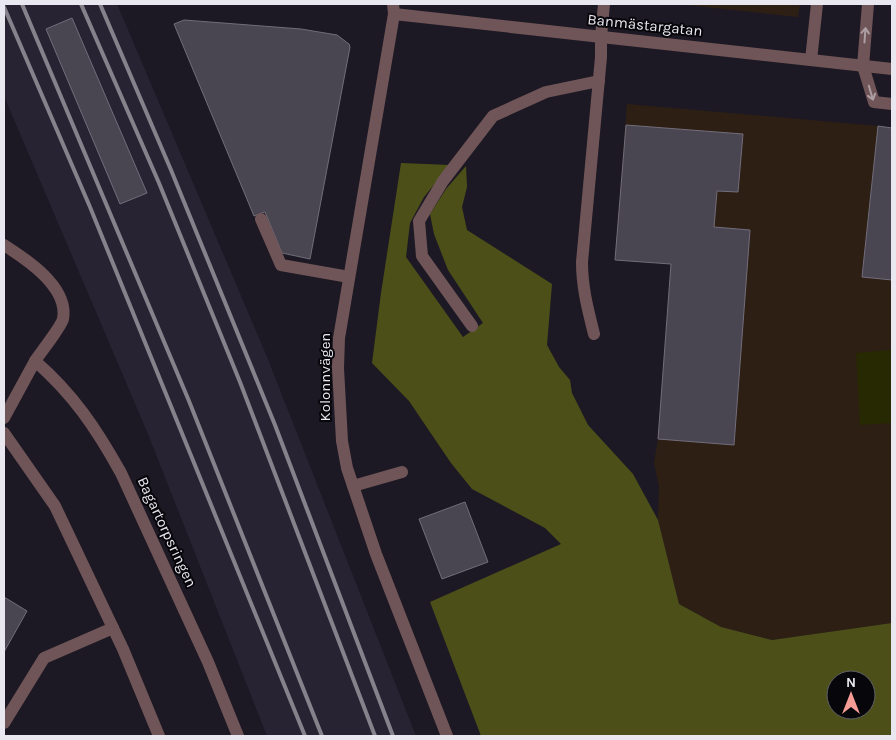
<svg xmlns="http://www.w3.org/2000/svg" width="896" height="740" viewBox="0 0 896 740" font-family="Karla,sans-serif">
<style>
.built{fill:#282333}
.education{fill:#2e1f14}
.green{fill:#272902}
.forest{fill:#4c5018;fill-rule:evenodd}
.building{fill:#494551;stroke:#716d7a}
.lines{fill:none;stroke-linecap:round;stroke-linejoin:round}
.lane{stroke:#6f5557;stroke-width:12}
.street{stroke:#6f5557;stroke-width:12}
.rail{stroke:#85828b;stroke-width:4}
.oneway{stroke:#ac9ea3}
.labels{text-anchor:middle;dominant-baseline:central;stroke-width:4;stroke-linejoin:round;paint-order:stroke}
.street-label{font-size:15px;fill:#e9e7ef;stroke:#07060a}
</style>
<rect width="100%" height="100%" fill="#1d1924"/>
<polygon class="built" points="4,4 117,4 267,357 416,736 267,736 148,434 4,96"/>
<g class="education">
<polygon points="677,4 800,4 798,17"/>
<polygon points="627,104 878,126 863,277 892,280 892,623 772,640 721,627 679,604 658,520 659,486 654,463 658,439 671,264 615,260"/>
</g>
<polygon class="green" points="892,350 892,423 860,425 856,353"/>
<path class="forest" d="M401,163L450,165L424,197L410,223L406,257L463,337L483,323L448,270L434,234L430,214L446,189L466,166L467,187L462,207L467,230L552,284L547,345L559,367L570,380L572,393L588,425L633,474L658,520L679,604L721,627L772,640L892,623V736H481L430,602L561,544L545,528L472,489L451,463L409,401L372,363L381,293ZM836,680H866V710H836Z"/>
<g class="building">
<polygon points="72,18 147,193 120,204 46,29"/>
<polygon points="184,20 301,29 337,35 349,44 350,47 310,259 282,253 265,212 254,216 174,24"/>
<polygon points="626,125 743,134 738,192 717,191 714,227 750,230 734,445 658,439 671,264 615,260"/>
<polygon points="878,126 892,128 892,280 862,277"/>
<polygon points="465,502 488,562 442,579 419,519"/>
<polygon points="4,597 27,611 4,652"/>
</g>
<g class="lines">
<g class="lane">
<polyline points="863,66 874,102 892,104"/>
<polyline points="261,219 281,265 349,277"/>
<path d="M4,245C26,259 69,287 63,319C61,327 41,352 35,361"/>
<polyline points="472,326 422,256 419,221 443,181 493,116 546,92 599,81"/>
<path d="M594,334C588,310 582,288 582,262L601,57V37"/>
<polyline points="353,486 402,472"/>
</g>
<g class="street">
<polyline points="393,4 394,14 339,338 338,368 342,441 347,468 376,554 447,736"/>
<polyline points="394,14 892,69"/>
<polyline points="601,37 604,4"/>
<polyline points="811,60 817,4"/>
<polyline points="863,66 868,4"/>
<path d="M4,418L35,361C73,394 96,428 121,473L208,662L238,736"/>
<polyline points="4,433 55,506 123,649 159,736"/>
<polyline points="4,723 44,658 113,628"/>
</g>
<g class="rail">
<polyline points="22,4 189,401 322,736"/>
<polyline points="81,4 159,183 240,382 375,736"/>
<polyline points="100,4 171,170 275,425 393,736"/>
<polyline points="4,7 90,207 305,736"/>
</g>
</g>
<defs><path id="oneway-shaft" d="M-6 0H5M1.5-3L5.5 0L1.5 3" fill="none" stroke-width="1.6" stroke-linecap="round" stroke-linejoin="round" transform="scale(1.25)"/></defs>
<g class="oneway">
<use href="#oneway-shaft" transform="translate(865 35) rotate(-86)"/>
<use href="#oneway-shaft" transform="translate(871 93) rotate(73)"/>
</g>
<g class="labels">
<g class="street-label">
<text transform="translate(645 25) rotate(6)">Banmästargatan</text>
<text transform="translate(325 377) rotate(-90)">Kolonnvägen</text>
<text transform="translate(167 532) rotate(65)">Bagartorpsringen</text>
</g>
</g>
<rect width="896" height="740" fill="none" stroke="#e9e7ef" stroke-width="10"/>
<g transform="translate(851 695)"><circle r="24" fill="#07060a" stroke="#616066"/>
<path d="M0-4L9 19L0 12L-9 19Z" fill="#f59c96"/>
<text y="-8" font-size="14" font-weight="bold" text-anchor="middle" fill="#e9e7ef">N</text>
</g>
</svg>
